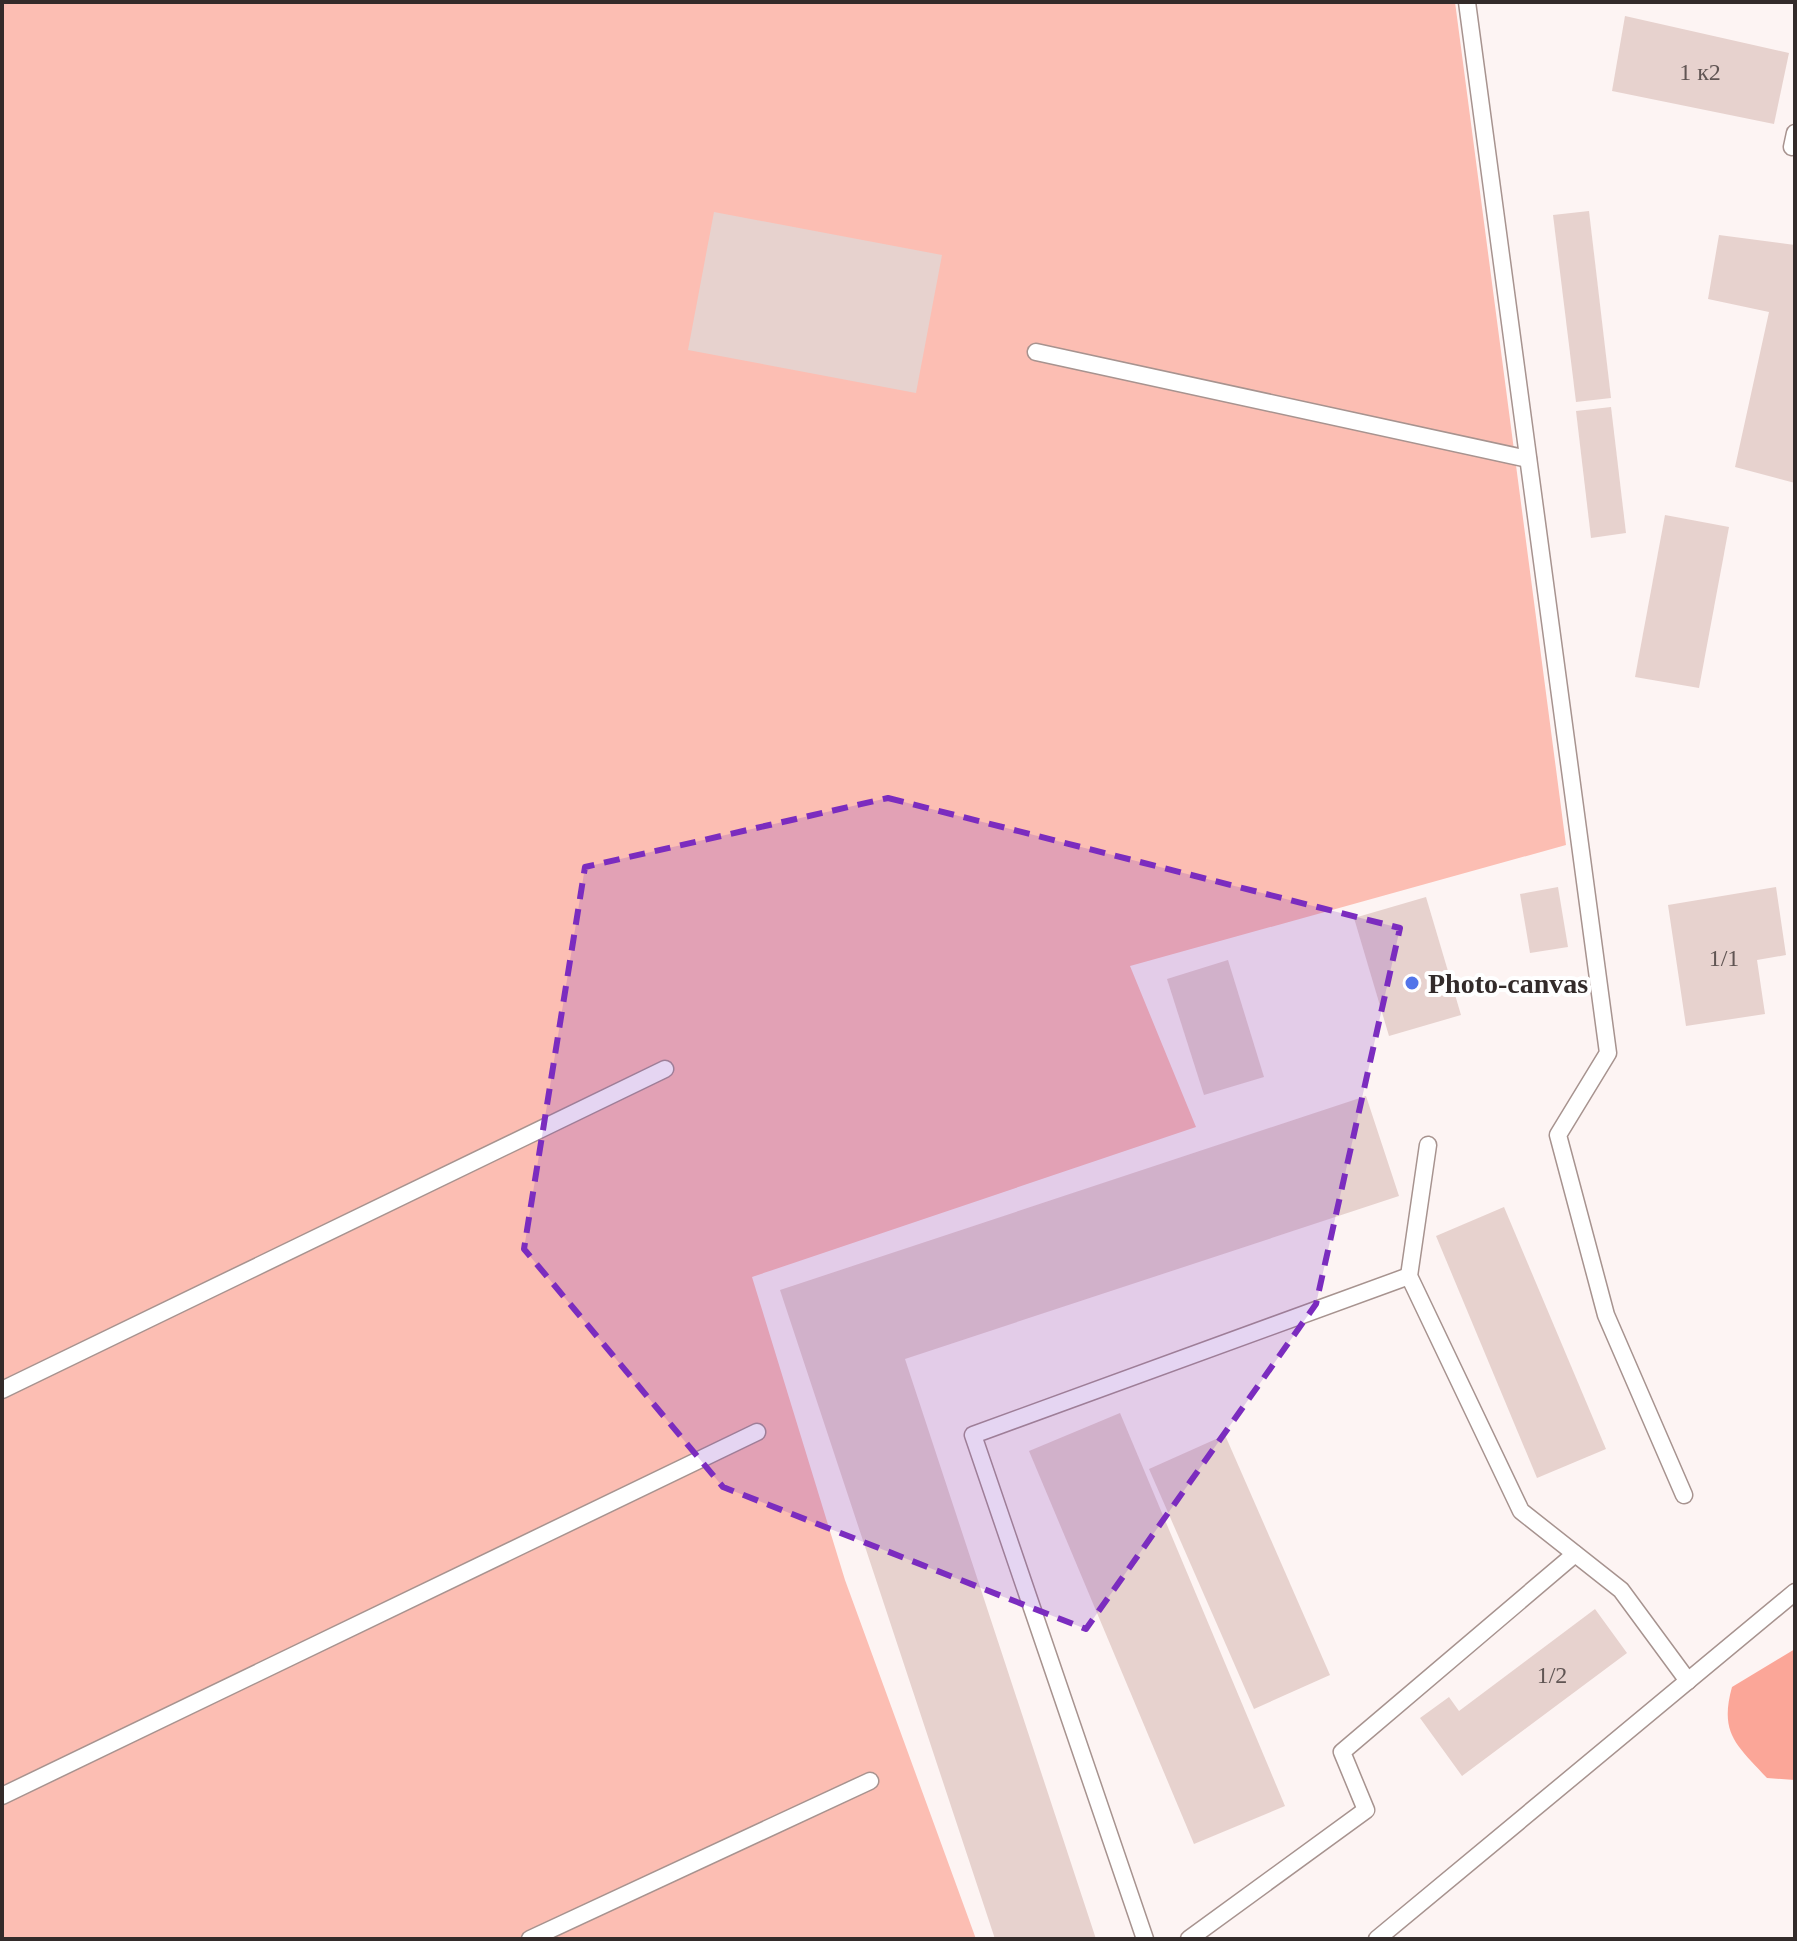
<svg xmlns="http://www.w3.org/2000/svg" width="1797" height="1941" viewBox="0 0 1797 1941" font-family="Georgia,serif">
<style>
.green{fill:#fcbeb3}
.forest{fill:#fba698}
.building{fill:#e7d2ce}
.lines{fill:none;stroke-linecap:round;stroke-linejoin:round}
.service-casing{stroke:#a7938f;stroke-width:19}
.service{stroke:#fff;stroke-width:16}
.marked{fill:#7b2cbf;fill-opacity:0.2;stroke:#7b2cbf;stroke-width:6;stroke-dasharray:16 10;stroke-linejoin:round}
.poi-dot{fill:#5274e9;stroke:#fff;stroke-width:3}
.labels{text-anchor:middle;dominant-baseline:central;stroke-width:8;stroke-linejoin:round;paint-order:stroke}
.number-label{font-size:24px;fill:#605553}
.poi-label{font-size:28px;font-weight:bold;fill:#332b2a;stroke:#fff;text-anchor:start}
</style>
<rect width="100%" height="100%" fill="#fdf4f3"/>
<polygon class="green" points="2,2 1455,2 1566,845 1130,966 1196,1127 752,1277 845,1580 976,1939 2,1939"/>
<path class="forest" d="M1795,1649V1780L1767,1778C1737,1745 1719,1734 1732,1687Z"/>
<g class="building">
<polygon points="1625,16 1789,53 1774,124 1612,91"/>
<polygon points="1589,211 1611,398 1576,402 1553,215"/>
<polygon points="714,212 942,255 916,393 688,350"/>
<polygon points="1719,235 1795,245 1795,483 1735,467 1769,312 1708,299"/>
<polygon points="1611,407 1626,533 1591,538 1576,411"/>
<polygon points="1665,515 1729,527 1699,688 1635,677"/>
<polygon points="1558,887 1568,947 1530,953 1520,894"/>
<polygon points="1776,887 1786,955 1757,960 1765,1014 1686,1026 1668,905"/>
<polygon points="1426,897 1461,1015 1389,1036 1354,918"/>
<polygon points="1228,960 1264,1077 1204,1095 1167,979"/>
<polygon points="1366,1096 1399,1196 905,1359 1096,1939 995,1939 780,1290"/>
<polygon points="1504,1207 1606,1449 1537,1478 1436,1236"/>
<polygon points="1120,1413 1285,1806 1194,1844 1029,1451"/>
<polygon points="1225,1435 1330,1675 1254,1709 1149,1469"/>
<polygon points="1595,1609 1627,1653 1462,1776 1420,1718 1449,1697 1459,1711"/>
</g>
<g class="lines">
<g class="service-casing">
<g id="service">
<polyline points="1467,2 1608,1053 1558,1135 1606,1315 1684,1495"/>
<polyline points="1792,147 1795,133"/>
<polyline points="1036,352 1528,459"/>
<polyline points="1428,1145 1409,1276 1521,1511 1621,1590 1688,1681"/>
<polyline points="2,1390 665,1069"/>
<polyline points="2,1796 757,1432"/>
<polyline points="530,1939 870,1781"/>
<polyline points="1145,1939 973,1435 1409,1276"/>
<polyline points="1189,1939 1366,1810 1342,1752 1575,1554"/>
<polyline points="1377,1939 1795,1592"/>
</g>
</g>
<use href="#service" class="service"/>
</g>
<path class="marked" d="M888,798L1400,928L1316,1304L1086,1629L723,1487L524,1249L585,867Z"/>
<circle class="poi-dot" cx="1412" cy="983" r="8"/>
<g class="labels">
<g class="number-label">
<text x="1700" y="72">1 к2</text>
<text x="1724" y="958">1/1</text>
<text x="1552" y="1675">1/2</text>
</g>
<g class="poi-label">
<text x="1428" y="983">Photo-canvas</text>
</g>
</g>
<rect width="1797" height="1941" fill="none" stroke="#332b2a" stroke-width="8"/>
</svg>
